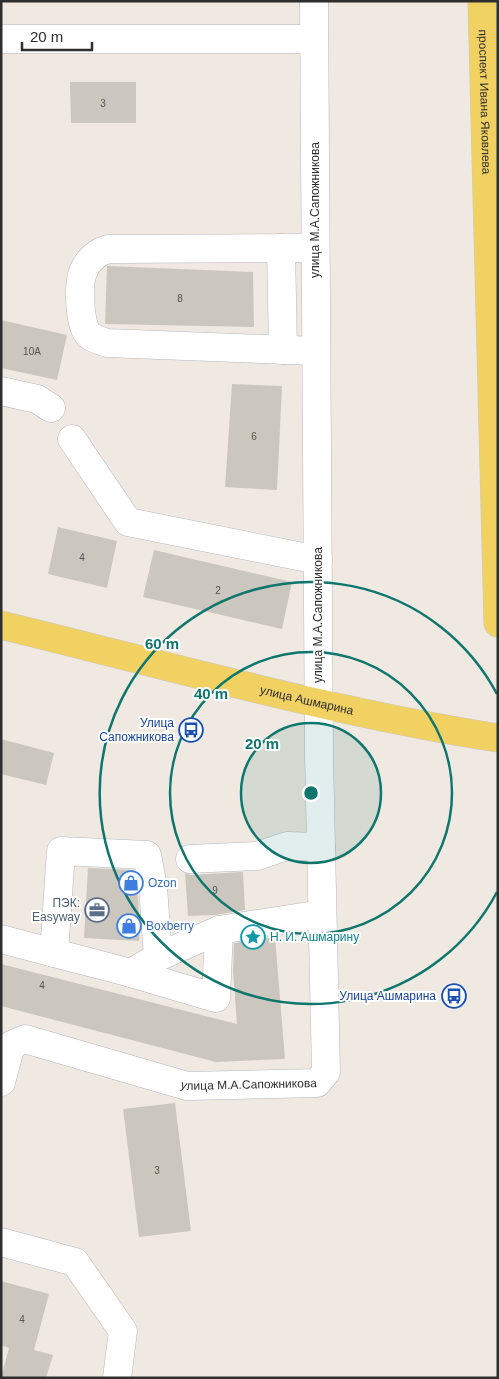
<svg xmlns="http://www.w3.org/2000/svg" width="499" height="1379" viewBox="0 0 499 1379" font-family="Arial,sans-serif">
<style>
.building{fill:#cbc7bf}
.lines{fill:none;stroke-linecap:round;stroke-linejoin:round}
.minor-casing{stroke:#b4b7c1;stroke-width:29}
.major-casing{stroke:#c9c9c9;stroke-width:29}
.minor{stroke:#fff;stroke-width:28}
.major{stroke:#f2d163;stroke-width:28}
.ring{fill:none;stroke:#0f766e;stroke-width:2.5}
.labels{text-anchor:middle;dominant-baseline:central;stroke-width:4;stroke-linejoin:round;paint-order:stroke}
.number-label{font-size:10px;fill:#555452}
.street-label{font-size:12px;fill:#2e2e2e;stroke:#fff}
.transit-label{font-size:12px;fill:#164399;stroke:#fff;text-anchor:end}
.shop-label{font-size:12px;fill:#366cbe;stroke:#fff;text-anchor:start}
.service-label{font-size:12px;fill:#4e5e75;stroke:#fff;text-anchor:end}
.culture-label{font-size:12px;fill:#0d838f;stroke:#fff;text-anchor:start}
.centre{fill:#0f766e;stroke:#fff;stroke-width:2.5}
.ring-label{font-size:15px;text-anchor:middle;font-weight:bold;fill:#0f766e;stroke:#fff;stroke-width:4;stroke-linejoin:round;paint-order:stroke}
</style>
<rect width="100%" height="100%" fill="#efe9e1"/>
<g class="building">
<polygon points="70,82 136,82 136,123 71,123"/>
<polygon points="107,266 253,272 254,327 105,324"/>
<polygon points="1,320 67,335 57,380 1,368"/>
<polygon points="232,384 282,386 277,490 225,487"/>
<polygon points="58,527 117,541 107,588 48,574"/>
<polygon points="154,550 292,582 282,629 143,597"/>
<polygon points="1,739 54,753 46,785 1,774"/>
<polygon points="88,868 134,870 137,889 140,924 139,941 84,938"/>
<polygon points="243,872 245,910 215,915 188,916 185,873 191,875"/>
<polygon points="275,937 285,1059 216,1062 1,1006 1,964 237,1024 233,971 234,943"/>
<polygon points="175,1103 191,1231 139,1237 123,1109"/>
<polygon points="1,1281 49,1294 34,1350 53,1355 46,1378 1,1378 9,1348 1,1345"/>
</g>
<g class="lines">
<g class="minor-casing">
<g id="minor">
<polyline points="1,39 314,39"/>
<polyline points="281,248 283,350"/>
<path d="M315,248L108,249C97,252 87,261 83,272C78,285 79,326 89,335C94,339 101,341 107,343L316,351"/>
<polyline points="1,391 37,399 51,408"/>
<polyline points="72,439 128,522 318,560"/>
<polyline points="190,859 257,856 287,846 321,847"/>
<polyline points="1,939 131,973 158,957 219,930 322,914"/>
<polyline points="54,953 61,851 147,855 153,887 158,957"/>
<polyline points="131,973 216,998 219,930"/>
<path id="s1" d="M1,1082L11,1045L25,1039L187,1086L317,1083L326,1072L319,755L314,1"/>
<polyline points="1,1242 75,1262 123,1331 117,1378"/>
</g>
</g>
<g class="major-casing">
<g id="major">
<path id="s2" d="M482,1L498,623"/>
<path id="s3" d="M1,625C166,665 330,712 498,738"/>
</g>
</g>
<use href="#minor" class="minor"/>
<use href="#major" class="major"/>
</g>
<circle cx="311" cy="793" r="70" fill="#0f766e" fill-opacity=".12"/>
<g class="ring">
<circle cx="311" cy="793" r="70"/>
<circle cx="311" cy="793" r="141"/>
<path d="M497 892A211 211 0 1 1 497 694"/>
</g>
<defs>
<g id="bus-ring" transform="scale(1.25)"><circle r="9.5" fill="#fff" stroke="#1a4fb4" stroke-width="1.5"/><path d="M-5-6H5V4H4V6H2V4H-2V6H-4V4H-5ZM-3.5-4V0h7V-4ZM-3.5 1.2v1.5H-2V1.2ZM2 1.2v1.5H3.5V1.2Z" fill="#1a4fb4"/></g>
<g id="shop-ring" transform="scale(1.25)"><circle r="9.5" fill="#fff" stroke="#3f7fe0" stroke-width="1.5"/><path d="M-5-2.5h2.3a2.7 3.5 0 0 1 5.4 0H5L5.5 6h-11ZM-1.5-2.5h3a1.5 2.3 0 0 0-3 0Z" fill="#3f7fe0"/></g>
<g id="office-ring" transform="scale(1.25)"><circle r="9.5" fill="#fff" stroke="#5c6f8a" stroke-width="1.5"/><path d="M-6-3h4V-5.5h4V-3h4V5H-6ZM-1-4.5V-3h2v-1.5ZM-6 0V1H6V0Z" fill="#5c6f8a"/></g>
<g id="sight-ring" transform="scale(1.25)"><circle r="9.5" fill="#fff" stroke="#0f9aa8" stroke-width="1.5"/><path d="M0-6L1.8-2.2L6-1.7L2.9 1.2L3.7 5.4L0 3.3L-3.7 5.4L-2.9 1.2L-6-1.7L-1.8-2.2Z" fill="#0f9aa8"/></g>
</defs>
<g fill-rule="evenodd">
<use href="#bus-ring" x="191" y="730"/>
<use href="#shop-ring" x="131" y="883"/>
<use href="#office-ring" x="97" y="910"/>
<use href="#shop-ring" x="129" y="926"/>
<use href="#sight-ring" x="253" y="937"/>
<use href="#bus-ring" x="454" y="996"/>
</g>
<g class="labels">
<g class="number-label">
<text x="103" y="103">3</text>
<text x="180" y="298">8</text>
<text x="32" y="351">10А</text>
<text x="254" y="436">6</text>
<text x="82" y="557">4</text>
<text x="218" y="590">2</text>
<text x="215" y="890">9</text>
<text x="42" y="985">4</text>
<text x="157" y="1170">3</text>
<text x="22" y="1319">4</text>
</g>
<g class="street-label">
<text stroke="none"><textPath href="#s2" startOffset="101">проспект Ивана Яковлева</textPath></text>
<text transform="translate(315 210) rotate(-90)">улица М.А.Сапожникова</text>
<text transform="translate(318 615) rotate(-90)">улица М.А.Сапожникова</text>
<text stroke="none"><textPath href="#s3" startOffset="315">улица Ашмарина</textPath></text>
<text stroke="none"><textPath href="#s1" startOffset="284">улица М.А.Сапожникова</textPath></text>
</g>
<g class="transit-label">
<text x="174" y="723">Улица<tspan x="174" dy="14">Сапожникова</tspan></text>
<text x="436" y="996">Улица Ашмарина</text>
</g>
<g class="shop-label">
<text x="148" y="883">Ozon</text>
<text x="146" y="926">Boxberry</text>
</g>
<g class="service-label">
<text x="80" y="903">ПЭК:<tspan x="80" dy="14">Easyway</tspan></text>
</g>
<g class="culture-label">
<text x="270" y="937">Н. И. Ашмарину</text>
</g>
</g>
<circle cx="311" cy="793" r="8" class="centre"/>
<g class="ring-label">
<text x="162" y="649">60 m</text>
<text x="211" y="699">40 m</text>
<text x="262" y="749">20 m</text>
</g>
<rect width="499" height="1379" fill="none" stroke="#2e2e2e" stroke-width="5"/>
<path d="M22 42v8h70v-8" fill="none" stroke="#2e2e2e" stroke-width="2.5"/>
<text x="30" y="42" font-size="15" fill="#2e2e2e" stroke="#ffffff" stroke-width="4" paint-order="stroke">20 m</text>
</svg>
